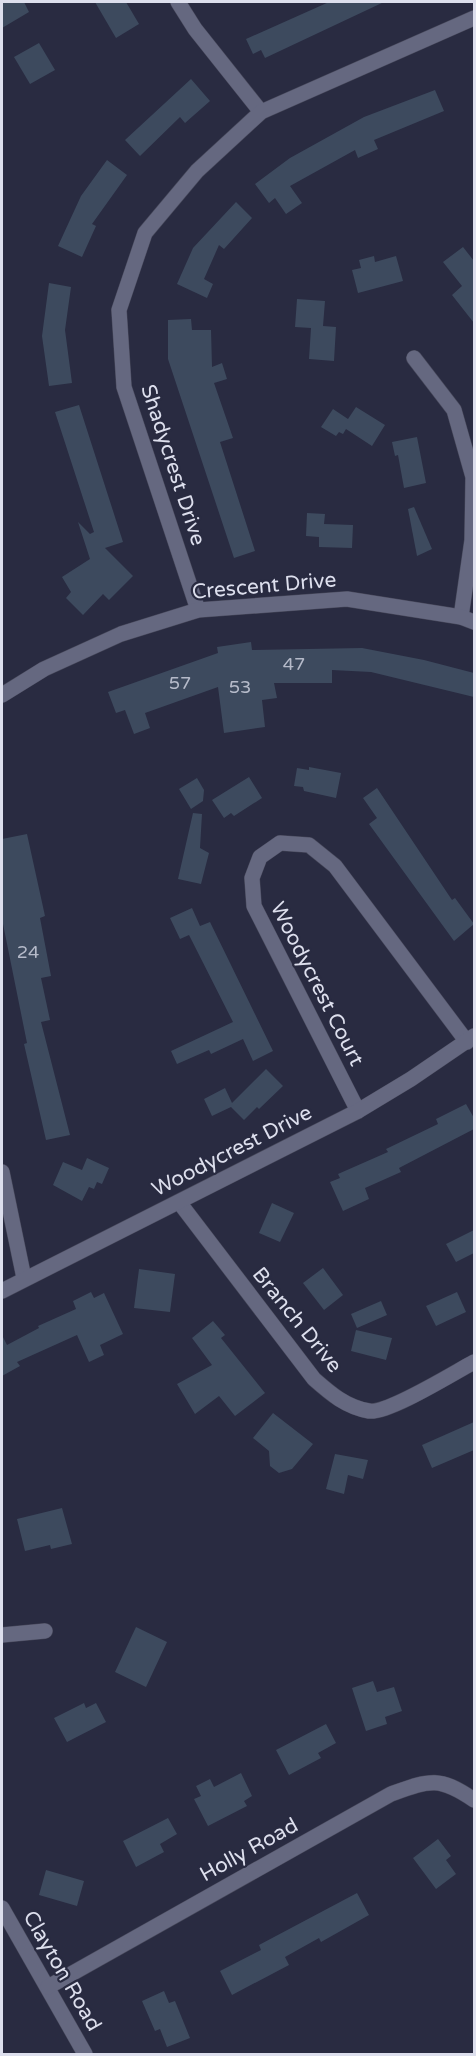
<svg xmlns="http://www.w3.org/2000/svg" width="476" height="2056" viewBox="0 0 476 2056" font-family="'Varela Round',sans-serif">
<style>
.building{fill:#3d4a5e}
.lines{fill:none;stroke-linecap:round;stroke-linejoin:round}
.street-casing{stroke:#47485a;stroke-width:16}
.street{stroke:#656880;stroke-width:15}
.labels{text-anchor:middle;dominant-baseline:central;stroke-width:4.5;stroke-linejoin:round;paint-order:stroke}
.number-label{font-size:18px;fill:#b5bac9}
.street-label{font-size:21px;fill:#dddfed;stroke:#292b41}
</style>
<rect width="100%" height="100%" fill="#292b41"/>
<g class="building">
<polygon points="2,2 24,2 29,12 2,28"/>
<polygon points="95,2 126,2 139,24 116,38"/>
<polygon points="329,2 384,2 265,58 261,50 253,54 246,39"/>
<polygon points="39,43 55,70 30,84 14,57"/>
<polygon points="191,79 210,101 185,123 180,117 140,156 125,140"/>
<polygon points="435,90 444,111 374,140 378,149 358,158 355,150 290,186 302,203 286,214 275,198 269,203 255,184 290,158 364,117"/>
<polygon points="107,160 127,175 92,224 96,226 82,257 58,246 81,196"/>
<polygon points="236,202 252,218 224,249 219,245 204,279 213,284 207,298 177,284 193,248"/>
<polygon points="463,247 474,261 474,323 452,295 462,286 443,262"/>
<polygon points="374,256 375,262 396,256 403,281 358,293 352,270 361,268 359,260"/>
<polygon points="49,283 71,287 65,330 72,383 49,386 42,336"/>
<polygon points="297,299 325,301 323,326 336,327 334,361 309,359 311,328 295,327"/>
<polygon points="191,319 192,330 211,330 212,367 222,363 227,379 214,383 233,438 220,442 255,551 234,558 168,359 168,320"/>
<polygon points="79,405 123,542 105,548 133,576 109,600 103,594 83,615 66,598 71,592 62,577 90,559 78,522 90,534 94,532 55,412"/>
<polygon points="356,407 385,425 372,446 346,429 343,434 339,432 336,436 321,427 333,409 348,419"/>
<polygon points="417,437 426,483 404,488 398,455 395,456 392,442"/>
<polygon points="414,507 432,549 417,556 408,509"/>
<polygon points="307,513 325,514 324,524 353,525 352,548 319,547 319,537 306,536"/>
<polygon points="251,642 252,650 362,648 424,660 474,673 474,697 371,672 332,670 332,683 274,683 277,698 262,700 265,727 224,733 218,687 145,713 150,728 134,734 125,710 116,713 108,692 218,653 217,647"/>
<polygon points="309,767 341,773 336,798 304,791 303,787 294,786 297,768 309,770"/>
<polygon points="249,777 262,798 234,816 231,813 224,818 212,800"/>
<polygon points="197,778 204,790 203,801 191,809 179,789"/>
<polygon points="377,788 452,900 455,898 474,924 454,941 369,824 377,818 363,798"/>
<polygon points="193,813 202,814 200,848 209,853 201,884 178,879"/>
<polygon points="27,834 45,916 40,918 51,976 41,978 50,1020 41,1022 70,1135 46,1140 24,1044 27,1043 2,919 2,839"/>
<polygon points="192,908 200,926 210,922 273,1051 253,1061 243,1039 211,1054 209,1050 177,1064 171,1051 233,1022 189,935 180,939 170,918"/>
<polygon points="266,1069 283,1086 259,1109 257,1107 244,1120 231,1107 212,1116 204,1099 225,1088 232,1103"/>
<polygon points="466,1104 474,1118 474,1129 399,1168 401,1172 365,1188 369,1199 343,1211 330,1182 340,1178 338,1174 388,1152 386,1149 438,1124 436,1119"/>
<polygon points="87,1158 109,1168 102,1184 97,1182 94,1189 89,1187 82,1201 53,1185 63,1162 82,1170"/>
<polygon points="272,1203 294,1213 280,1242 259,1233"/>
<polygon points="474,1230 474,1253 456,1262 446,1244"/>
<polygon points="323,1268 343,1295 324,1310 303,1283"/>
<polygon points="139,1269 175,1274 170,1312 134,1308"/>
<polygon points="91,1292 94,1298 104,1293 123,1334 100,1345 104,1355 89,1362 77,1335 17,1362 20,1366 2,1376 2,1335 7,1345 39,1328 38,1326 76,1309 73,1301"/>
<polygon points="457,1292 466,1312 436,1326 426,1306"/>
<polygon points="381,1301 387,1315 357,1328 351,1314"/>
<polygon points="213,1321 225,1335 221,1338 265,1393 235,1416 219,1396 195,1414 177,1384 212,1365 192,1338"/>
<polygon points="356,1330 392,1338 386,1360 351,1351"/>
<polygon points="273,1413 313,1444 292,1469 279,1473 270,1466 269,1451 253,1438"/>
<polygon points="474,1422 474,1450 432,1468 422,1445"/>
<polygon points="335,1454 368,1460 363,1479 348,1475 344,1494 326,1489"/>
<polygon points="62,1508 72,1544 51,1549 50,1545 25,1551 17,1519"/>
<polygon points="136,1627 167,1642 146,1687 115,1672"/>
<polygon points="373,1681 377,1692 394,1687 402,1711 385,1717 387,1724 366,1731 352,1688"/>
<polygon points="84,1703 86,1708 96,1703 106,1722 67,1742 54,1718"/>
<polygon points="326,1724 336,1743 318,1753 321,1758 289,1775 276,1750"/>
<polygon points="241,1773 252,1796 244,1801 247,1806 208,1826 194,1799 201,1796 196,1786 210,1779 214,1787"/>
<polygon points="168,1818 177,1834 160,1844 164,1852 136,1867 123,1841"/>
<polygon points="438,1839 451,1856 446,1860 456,1874 436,1889 413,1858"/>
<polygon points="46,1870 84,1881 77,1906 39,1895"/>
<polygon points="357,1893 369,1915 321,1942 319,1938 285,1957 289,1965 232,1995 220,1971 261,1950 259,1945"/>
<polygon points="164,1991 169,2003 175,2001 190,2038 167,2047 160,2029 155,2031 142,2001"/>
</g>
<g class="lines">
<g class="street-casing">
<g id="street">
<polyline points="178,2 195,29 261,112"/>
<polyline points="414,358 454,410 473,477 472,540 461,617"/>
<polyline points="198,610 124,387 119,310 145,233 197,171 261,112 474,18"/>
<polyline points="2,695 44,669 121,634 198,610 347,599 461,617 474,622"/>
<polyline points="358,1111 254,906 252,878 260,857 280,843 309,845 335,866 467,1042"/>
<polyline points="2,1172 24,1278"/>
<path d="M179,1202L314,1379C331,1394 346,1407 369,1411C388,1414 455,1372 474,1362"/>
<polyline points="2,1291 358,1111 411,1079 474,1036"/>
<polyline points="2,1635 45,1631"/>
<polyline points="2,1908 85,2054"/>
<path d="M48,1987L391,1794C430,1780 439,1776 474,1800"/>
</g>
</g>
<use href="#street" class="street"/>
</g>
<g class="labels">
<g class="number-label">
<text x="294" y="664">47</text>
<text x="180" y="683">57</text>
<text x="240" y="687">53</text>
<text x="28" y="952">24</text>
</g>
<g class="street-label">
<text transform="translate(173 465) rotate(72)">Shadycrest Drive</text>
<text transform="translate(264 586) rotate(-5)">Crescent Drive</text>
<text transform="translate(317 984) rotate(63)">Woodycrest Court</text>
<text transform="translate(232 1151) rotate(-27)">Woodycrest Drive</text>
<text transform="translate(297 1320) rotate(51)">Branch Drive</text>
<text transform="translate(249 1850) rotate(-29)">Holly Road</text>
<text transform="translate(62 1971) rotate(60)">Clayton Road</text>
</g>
</g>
<rect width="476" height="2056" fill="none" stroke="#dddfed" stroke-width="6"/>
</svg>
